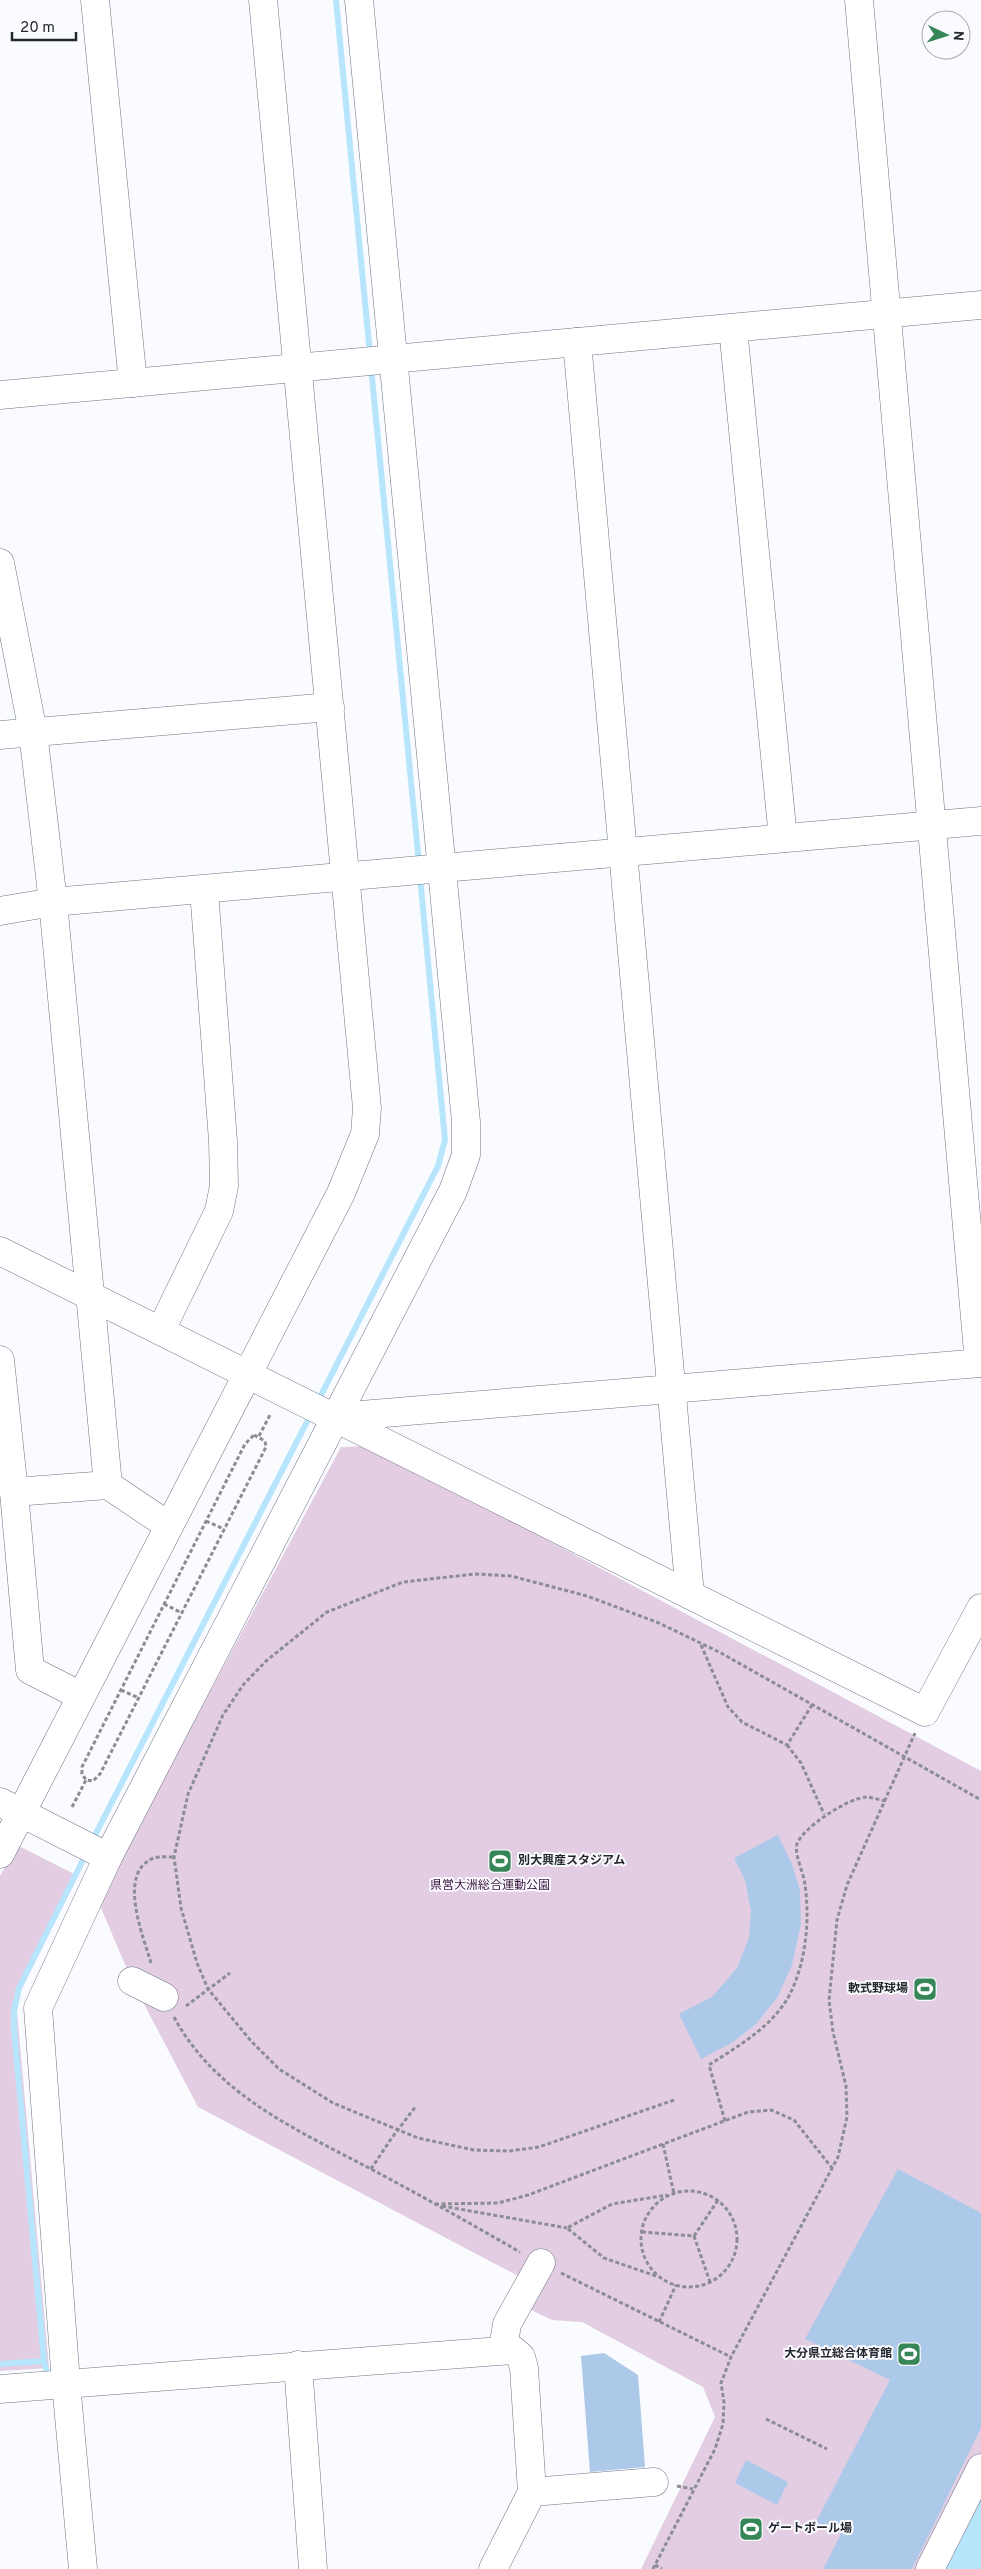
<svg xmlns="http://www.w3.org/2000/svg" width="981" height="2569" viewBox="0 0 981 2569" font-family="Overpass,'Noto Sans JP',sans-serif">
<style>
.green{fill:#e2cde3}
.water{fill:#b7e6fc}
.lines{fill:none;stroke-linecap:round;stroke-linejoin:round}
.stream{stroke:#b7e6fc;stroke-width:6}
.building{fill:#acc9ea}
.minor-casing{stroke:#707385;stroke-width:29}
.path{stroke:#8c8d93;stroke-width:3;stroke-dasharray:4 2.5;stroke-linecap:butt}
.minor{stroke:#fff;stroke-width:28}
.labels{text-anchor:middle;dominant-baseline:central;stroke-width:4;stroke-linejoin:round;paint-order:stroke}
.poi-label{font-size:12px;font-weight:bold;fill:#25272e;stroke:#fafbff;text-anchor:start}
.park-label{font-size:12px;fill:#3e1741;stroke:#fafbff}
</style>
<rect width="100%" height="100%" fill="#fafbff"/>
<g class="green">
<polygon points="371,1446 981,1771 981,2460 926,2569 641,2569 715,2417 703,2387 582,2322 552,2320 523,2306 522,2278 198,2107 132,1981 98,1901 341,1447"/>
<polygon points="17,1845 78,1876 29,1972 21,1990 17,2011 49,2368 0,2371 0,1876"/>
</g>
<polygon class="water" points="981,2488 981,2569 941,2569"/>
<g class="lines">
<g class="stream">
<polyline points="336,0 370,354"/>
<polyline points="371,367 419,864"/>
<polyline points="317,1403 438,1166 445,1140 420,877"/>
<polyline points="92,1841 311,1414"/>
<polyline points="44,2361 46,2369"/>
<polyline points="0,2364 44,2361 14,2029 14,2011 19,1988 87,1852"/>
</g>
</g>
<g class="building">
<polygon points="778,1835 792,1864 800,1891 801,1924 792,1965 777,1998 756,2024 733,2042 701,2059 679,2014 712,1997 737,1968 749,1937 751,1911 745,1880 734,1858"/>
<polygon points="898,2169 981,2213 981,2428 912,2569 823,2569 841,2534 816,2522 890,2380 805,2339"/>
<polygon points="604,2353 638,2375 645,2467 590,2472 581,2356"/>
<polygon points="746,2460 788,2482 777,2505 735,2483"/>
</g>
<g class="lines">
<g class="minor-casing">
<g id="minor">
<polyline points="95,0 133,383"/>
<polyline points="859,0 979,1363"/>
<polyline points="733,328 783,838"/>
<polyline points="577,342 690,1595"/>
<polyline points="0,395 981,305"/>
<polyline points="0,563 33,732 53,902 108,1485"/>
<polyline points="0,735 330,707"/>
<polyline points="0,911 53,902 981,821"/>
<polyline points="0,1251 925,1712 981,1608"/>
<polyline points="161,1330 219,1211 224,1186 223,1141 204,890"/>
<polyline points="0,1360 14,1492 108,1485 169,1526"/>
<polyline points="337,1417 981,1363"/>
<polyline points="14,1492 30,1670 81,1696"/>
<polyline points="0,1802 108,1857"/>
<polyline points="0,1854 341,1193 365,1134 367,1108 263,0"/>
<polyline points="132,1981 164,1997"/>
<polyline points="503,2349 507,2324 541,2263"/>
<polyline points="298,2365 313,2569"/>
<polyline points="0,2389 513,2350 521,2357 524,2368 532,2492 493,2569"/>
<polyline points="532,2492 654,2482"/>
<polyline points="83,2569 66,2383 38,2008 108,1857 453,1191 466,1155 466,1122 359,0"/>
<polyline points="930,2569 981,2468"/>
</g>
</g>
<g class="path">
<polygon points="254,1435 265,1441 266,1447 100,1774 93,1781 86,1780 82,1774 82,1767 245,1444"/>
<polyline points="259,1436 271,1413"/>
<polyline points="206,1521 224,1529"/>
<polyline points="164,1604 182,1613"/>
<polyline points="701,1645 728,1707 742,1722 787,1745 812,1705"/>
<polyline points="121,1690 139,1698"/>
<polyline points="787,1745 801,1763 824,1814"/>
<polyline points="72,1807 86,1780"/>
<path d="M151,1963C144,1938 116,1872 154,1858C159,1856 168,1857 174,1857"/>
<polyline points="186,2006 230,1973"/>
<path d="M174,2017C216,2095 297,2130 371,2169C422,2196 471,2224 520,2252"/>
<polyline points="674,2100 539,2147 509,2151 474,2150 418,2138 333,2103 279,2069 251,2041 208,1989 197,1963 181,1908 174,1857 188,1794 223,1715 243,1685 266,1661 327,1612 403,1582 475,1574 511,1576 587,1596 659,1623 721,1653 981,1800"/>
<path d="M725,2121L709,2065C738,2046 772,2027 789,1996C806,1963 810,1921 805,1885C804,1873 794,1855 797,1844C803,1827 850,1797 867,1797C874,1798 880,1800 886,1801"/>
<polyline points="663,2144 674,2194"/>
<polyline points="371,2169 391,2139 416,2106"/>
<circle cx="689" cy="2239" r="48"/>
<polyline points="435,2204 498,2203 528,2195 748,2112 771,2110 794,2120 832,2168"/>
<polyline points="442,2206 567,2228"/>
<polyline points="642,2232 694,2236 710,2282"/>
<polyline points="694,2236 718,2200"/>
<polyline points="561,2273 731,2357"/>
<polyline points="656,2276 604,2258 567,2228 612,2204 667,2195"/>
<polyline points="659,2322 676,2285"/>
<polyline points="766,2419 827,2449"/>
<polyline points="677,2486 693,2489"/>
<polyline points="655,2565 662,2569"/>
<polyline points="653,2569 715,2449 723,2424 724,2402 721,2383 731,2357 838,2157 847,2117 846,2086 833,2032 829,2000 837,1920 847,1885 915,1733"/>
</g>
<use href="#minor" class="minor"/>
</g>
<defs>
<g id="stadium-square" transform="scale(1.25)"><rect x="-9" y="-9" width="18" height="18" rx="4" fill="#368657" stroke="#fafbff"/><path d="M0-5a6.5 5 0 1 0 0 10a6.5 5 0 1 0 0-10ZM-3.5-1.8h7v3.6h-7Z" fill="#fff"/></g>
</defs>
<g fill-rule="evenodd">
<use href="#stadium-square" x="500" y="1861"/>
<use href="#stadium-square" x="925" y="1989"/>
<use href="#stadium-square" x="909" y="2354"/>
<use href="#stadium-square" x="751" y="2529"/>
</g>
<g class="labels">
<g class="poi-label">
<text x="518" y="1861">別大興産スタジアム</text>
<text x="908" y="1989" text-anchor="end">軟式野球場</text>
<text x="892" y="2354" text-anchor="end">大分県立総合体育館</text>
<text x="768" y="2529">ゲートボール場</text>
</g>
<g class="park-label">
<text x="490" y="1886">県営大洲総合運動公園</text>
</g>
</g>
<g transform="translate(946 35) rotate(94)"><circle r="24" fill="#fafbff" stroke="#a5a6ab"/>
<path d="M0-4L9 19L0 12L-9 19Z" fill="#368657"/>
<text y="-8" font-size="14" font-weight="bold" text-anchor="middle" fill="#25272e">N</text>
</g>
<path d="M12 32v8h64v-8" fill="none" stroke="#25272e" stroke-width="2.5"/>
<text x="20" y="32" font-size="15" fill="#25272e" stroke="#fafbff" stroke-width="4" paint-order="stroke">20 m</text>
</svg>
